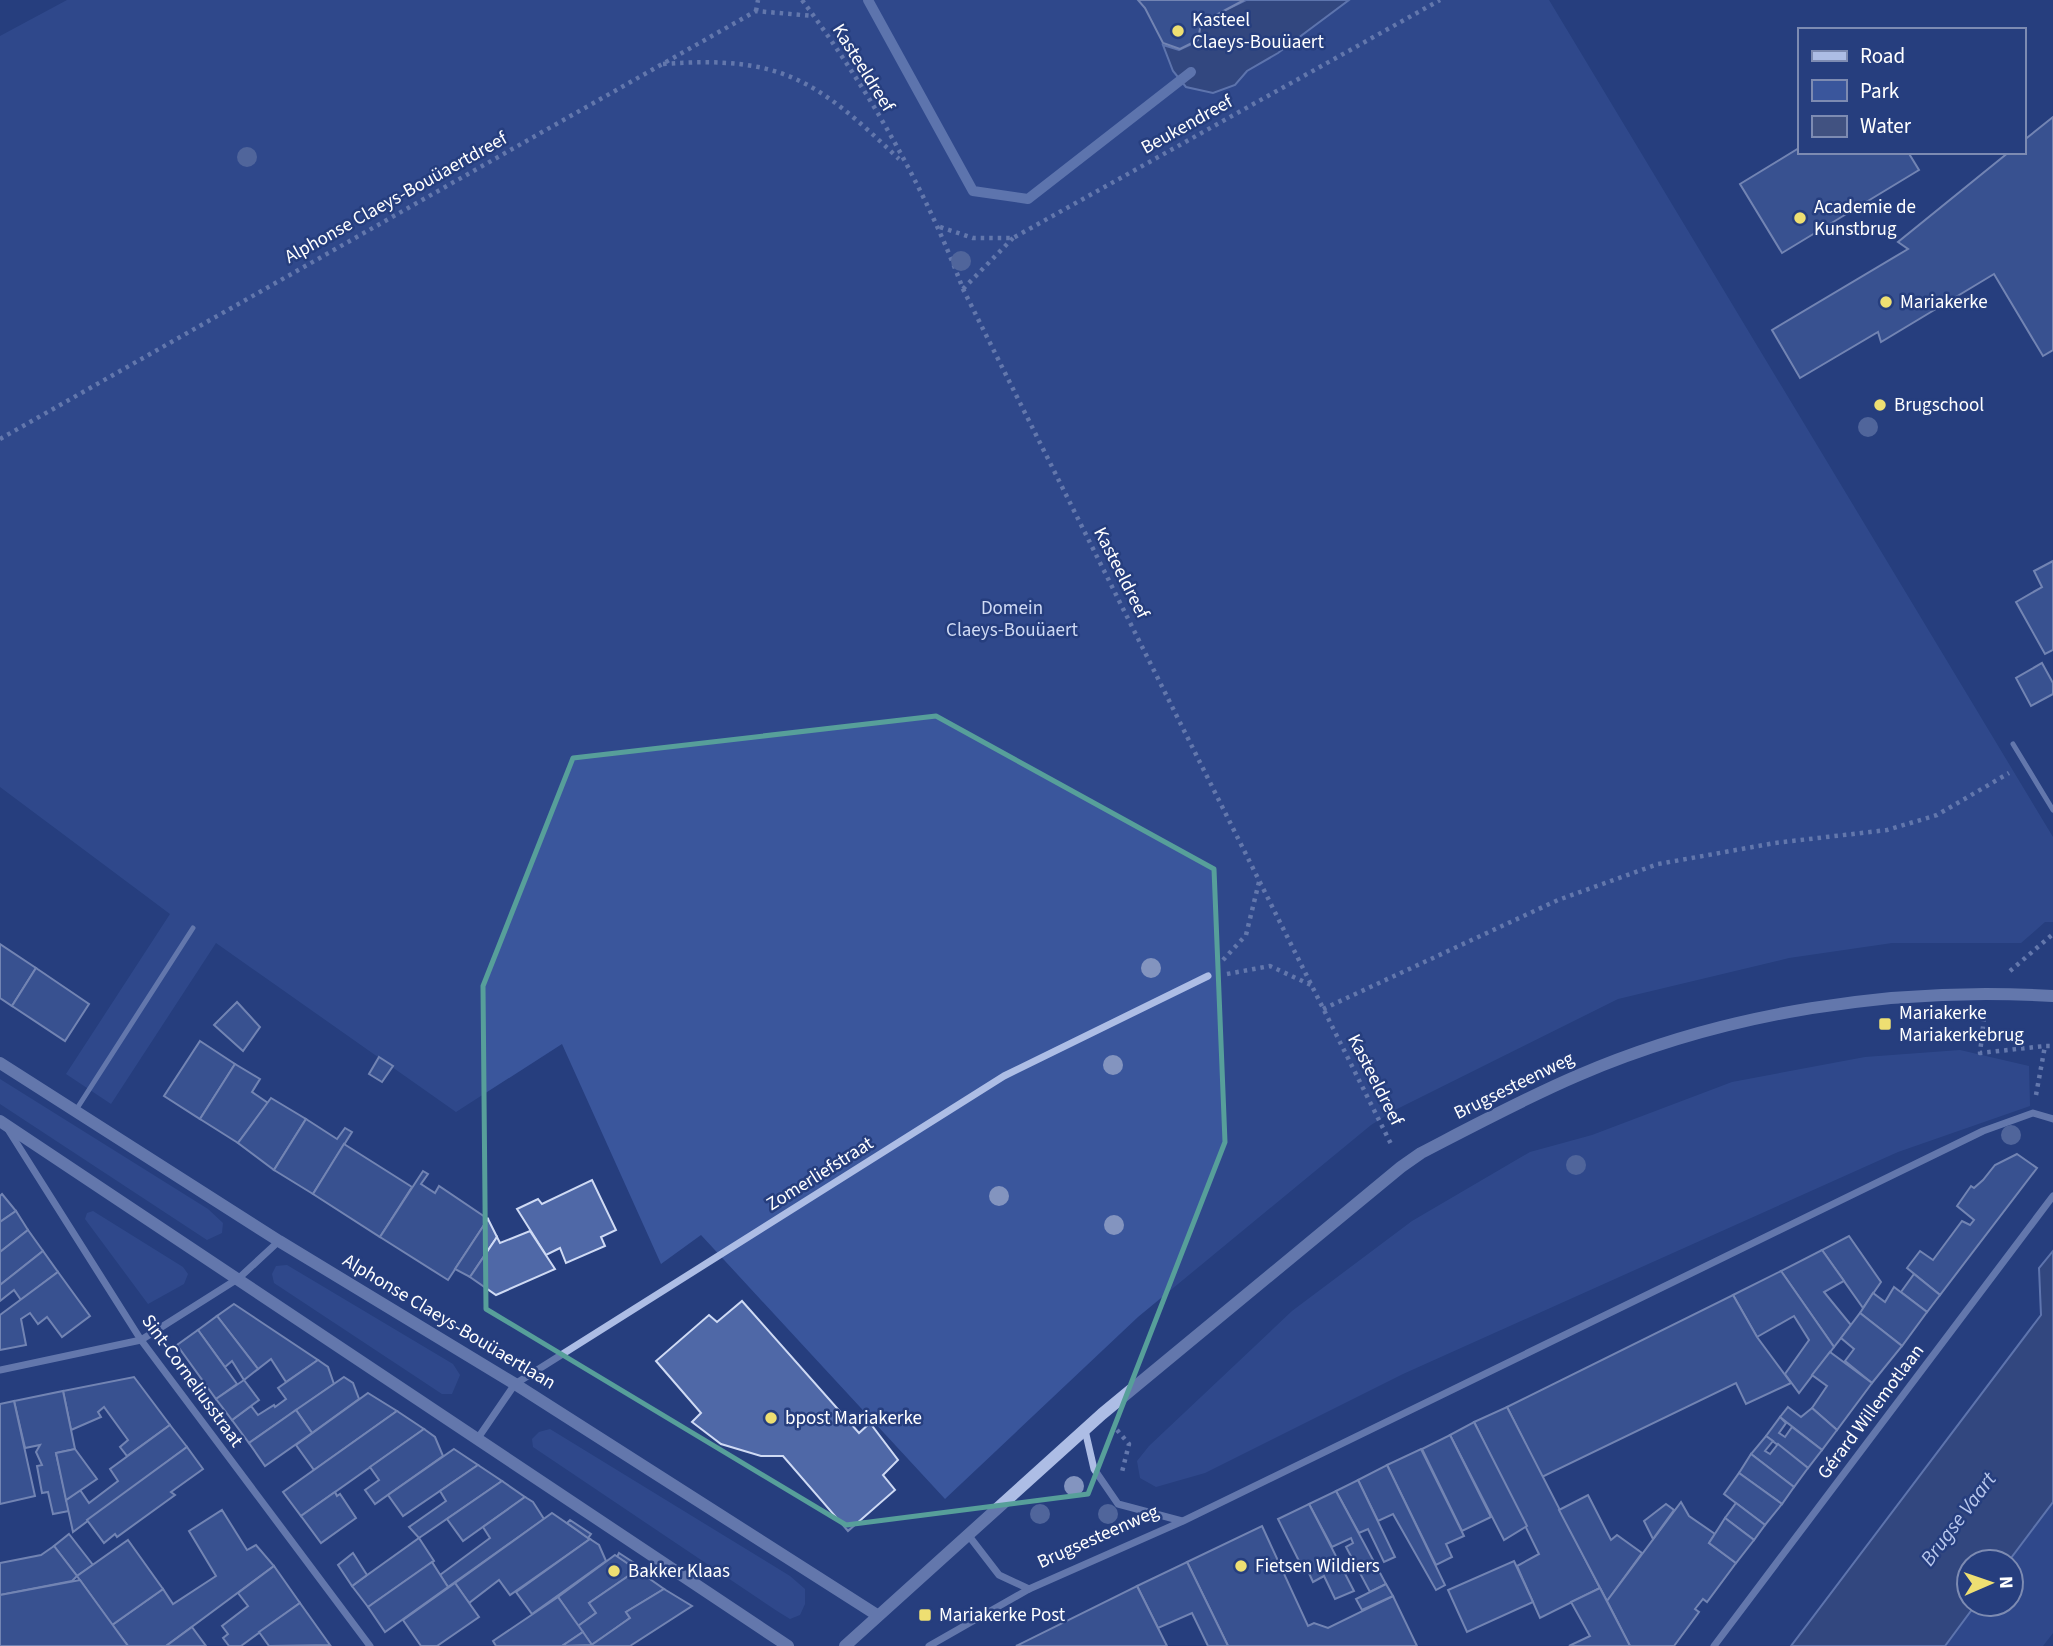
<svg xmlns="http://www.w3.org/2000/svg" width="2053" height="1646" viewBox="0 0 2053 1646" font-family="'Source Sans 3',sans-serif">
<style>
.green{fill:#3a569c}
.water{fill:#415281;stroke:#a1b5e6;stroke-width:2}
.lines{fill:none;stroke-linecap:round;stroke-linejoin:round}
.stream{stroke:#a1b5e6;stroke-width:10}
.building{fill:#4f68a7;stroke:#cfdaf4;stroke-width:2}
.path{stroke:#adbde5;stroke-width:4.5;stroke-dasharray:3.5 5;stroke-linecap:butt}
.service{stroke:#adbde5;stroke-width:5}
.minor{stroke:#adbde5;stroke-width:7}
.tertiary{stroke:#adbde5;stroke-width:12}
.tree{fill:#8394bf}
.marked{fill:none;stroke:#579f9a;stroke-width:5;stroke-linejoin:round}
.poi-dot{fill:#eedf72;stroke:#263e7e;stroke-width:2.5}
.labels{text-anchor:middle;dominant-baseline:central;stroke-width:5;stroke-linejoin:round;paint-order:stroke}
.poi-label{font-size:19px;fill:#fff;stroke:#263e7e;text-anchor:start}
.street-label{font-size:19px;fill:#fff;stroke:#263e7e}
.park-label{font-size:19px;fill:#cfdaf4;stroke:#263e7e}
.water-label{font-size:21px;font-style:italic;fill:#b8c7ed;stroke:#263e7e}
</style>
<rect width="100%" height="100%" fill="#263e7e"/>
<g class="green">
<polygon points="67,0 1549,0 2053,837 2053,922 2045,922 2021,943 1892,943 1789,958 1618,999 1397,1109 1371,1125 1138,1317 945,1499 701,1235 661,1264 562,1044 456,1112 216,943 111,1104 66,1074 170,914 0,787 0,36"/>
<polygon points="1960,1050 2029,1066 2030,1106 1898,1152 1403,1374 1205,1473 1156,1487 1140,1478 1137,1461 1149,1446 1292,1311 1412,1221 1530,1152 1592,1135 1732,1082 1865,1057"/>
<polygon points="0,1079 208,1209 223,1223 222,1233 207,1240 0,1104"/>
<polygon points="93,1211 183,1267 188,1274 184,1284 148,1304 85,1219 87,1213"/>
<polygon points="287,1265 453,1364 460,1375 452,1394 442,1394 274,1283 272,1274 276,1266"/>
<polygon points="550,1429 790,1576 805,1589 805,1604 800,1615 790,1619 777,1611 533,1447 532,1439 539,1432"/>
<polygon points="2053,1502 2053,1633 2043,1646 1945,1646 1976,1604 2011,1604 2011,1562 2008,1562"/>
</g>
<g class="water">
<polygon points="1246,0 1349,0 1278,53 1247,71 1235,85 1213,93 1186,87 1173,71 1163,45 1179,50 1196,42 1201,22"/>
<polygon points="2053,1251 2053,1502 2008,1562 1969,1562 1969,1604 1976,1604 1945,1646 1791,1646 2041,1315 2039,1268"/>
</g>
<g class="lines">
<polyline class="stream" points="868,0 973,191 1028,199 1191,72"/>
</g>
<g class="building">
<polygon points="1138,0 1244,0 1201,23 1198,40 1180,49 1163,43 1145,8"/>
<polygon points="2053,117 2053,350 2043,356 1994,274 1881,342 1878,332 1800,378 1772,330 1908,249 1898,242 2009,152 2023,152 2023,141"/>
<polygon points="1799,148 1799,152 1908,152 1919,170 1782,253 1740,184"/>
<polygon points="2053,561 2053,650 2045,654 2016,602 2042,587 2034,571"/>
<polygon points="2042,663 2053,683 2053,694 2031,706 2016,678"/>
<polygon points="0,944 36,968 12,1006 0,998"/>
<polygon points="36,968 89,1004 65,1041 12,1006"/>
<polygon points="237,1002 260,1027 243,1051 214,1025"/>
<polygon points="200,1041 235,1064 200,1119 164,1096"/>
<polygon points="379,1057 393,1066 382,1082 369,1074"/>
<polygon points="235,1064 260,1079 252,1092 268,1103 238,1143 200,1119"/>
<polygon points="271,1098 306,1119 274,1170 238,1143"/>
<polygon points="306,1119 337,1139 345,1128 352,1132 313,1194 274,1170"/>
<polygon points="344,1144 412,1187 380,1237 313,1194"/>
<polygon points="2017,1154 2037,1168 1940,1295 1907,1268 1920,1251 1933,1260 1962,1221 1970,1225 1974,1220 1957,1206 1971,1186 1974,1188 1983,1180 1995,1165"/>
<polygon points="423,1171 428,1174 421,1184 435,1193 439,1186 488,1219 448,1280 380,1237"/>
<polygon points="592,1180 616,1230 601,1237 605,1246 566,1263 560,1248 546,1255 517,1209 538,1199 542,1204"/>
<polygon points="2,1194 16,1211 0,1222 0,1196"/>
<polygon points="16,1211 28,1230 0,1252 0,1222"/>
<polygon points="488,1219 497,1237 470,1277 455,1269"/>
<polygon points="28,1230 43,1251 0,1285 0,1252"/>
<polygon points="530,1231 555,1269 496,1295 470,1277 497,1237 500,1243"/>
<polygon points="1849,1236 1881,1282 1863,1308 1822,1250"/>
<polygon points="1822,1250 1844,1281 1824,1292 1851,1325 1834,1347 1781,1271"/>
<polygon points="43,1251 58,1272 21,1300 14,1290 0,1301 0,1285"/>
<polygon points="1781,1271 1834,1347 1799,1393 1785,1374 1809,1340 1794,1316 1757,1337 1733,1295"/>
<polygon points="58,1272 90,1316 62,1337 47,1317 38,1324 30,1313 21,1319 26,1345 0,1350 0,1315"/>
<polygon points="1914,1274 1940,1295 1927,1312 1901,1292"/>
<polygon points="1894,1287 1927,1312 1902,1346 1860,1313 1873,1293 1885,1302"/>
<polygon points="1733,1295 1757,1337 1791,1383 1746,1404 1736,1383 1542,1477 1507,1407"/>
<polygon points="742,1301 859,1433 870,1423 898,1460 883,1475 895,1490 848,1531 783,1456 761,1456 721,1444 692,1422 701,1413 656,1361 709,1315 717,1322"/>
<polygon points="234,1304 318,1360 286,1382 271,1359 258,1369 217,1316"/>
<polygon points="1860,1313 1902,1346 1872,1383 1845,1361 1854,1349 1841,1338"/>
<polygon points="217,1316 258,1369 244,1380 232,1361 225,1367 198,1330"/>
<polygon points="198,1330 237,1384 216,1399 177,1345"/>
<polygon points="1830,1352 1872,1383 1837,1430 1812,1408 1827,1386 1812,1375"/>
<polygon points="318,1360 328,1367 334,1384 249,1443 232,1420 251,1406 258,1415 274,1405 275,1407 286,1399 278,1388"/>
<polygon points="134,1377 170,1425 127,1456 120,1447 128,1440 104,1407 98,1412 101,1417 71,1430 63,1391"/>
<polygon points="344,1377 353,1383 359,1399 312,1433 296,1410"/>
<polygon points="244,1380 259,1400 232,1420 216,1399"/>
<polygon points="63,1391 75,1449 56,1453 69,1511 53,1514 48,1492 42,1493 37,1466 42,1465 36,1452 40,1445 25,1448 14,1401"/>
<polygon points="368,1393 397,1411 314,1470 296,1445"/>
<polygon points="14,1401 35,1496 0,1504 0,1404"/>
<polygon points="1507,1407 1600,1588 1540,1618 1517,1566 1539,1554 1474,1422"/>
<polygon points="1788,1407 1801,1417 1812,1408 1837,1430 1822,1450 1780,1417"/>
<polygon points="296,1410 312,1433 265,1466 249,1443"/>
<polygon points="397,1411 424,1429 301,1516 283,1492"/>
<polygon points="1780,1417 1786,1423 1779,1433 1785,1437 1792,1427 1822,1450 1808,1468 1766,1436"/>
<polygon points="1474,1422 1527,1526 1504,1540 1450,1435"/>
<polygon points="170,1425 187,1447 73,1532 66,1500 80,1490 89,1503 118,1481 110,1469"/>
<polygon points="424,1429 435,1437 443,1456 375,1504 365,1490 379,1480 370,1467"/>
<polygon points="1450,1435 1491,1517 1462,1531 1422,1449"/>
<polygon points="1766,1436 1773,1441 1765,1451 1770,1454 1778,1444 1808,1468 1794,1487 1751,1454"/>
<polygon points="187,1447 203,1469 171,1492 175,1495 117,1537 115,1534 104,1543 87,1520"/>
<polygon points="75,1449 97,1479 66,1500 56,1453"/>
<polygon points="454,1449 478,1465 403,1516 388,1495"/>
<polygon points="1421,1449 1464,1536 1446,1544 1452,1557 1436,1565 1387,1465"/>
<polygon points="1751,1454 1794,1487 1782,1504 1739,1473"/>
<polygon points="478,1465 502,1481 419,1538 409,1527 446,1501 440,1491"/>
<polygon points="1387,1465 1445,1585 1436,1590 1393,1514 1378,1521 1358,1480"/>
<polygon points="1739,1473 1782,1504 1765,1525 1724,1494"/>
<polygon points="1358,1480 1395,1557 1384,1562 1368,1529 1359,1533 1336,1491"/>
<polygon points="502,1481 525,1497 463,1541 447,1519"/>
<polygon points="1336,1491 1386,1584 1370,1592 1346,1547 1353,1543 1351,1538 1332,1547 1309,1504"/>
<polygon points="335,1492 337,1496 340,1494 356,1518 321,1543 301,1516"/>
<polygon points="1588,1495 1611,1540 1617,1535 1642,1553 1607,1601 1559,1510"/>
<polygon points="525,1497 533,1502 544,1519 448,1587 440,1575 490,1538 483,1527"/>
<polygon points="1681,1502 1689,1516 1715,1534 1709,1543 1736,1563 1707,1602 1703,1599 1695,1609 1699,1612 1674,1646 1630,1646 1607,1601"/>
<polygon points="1736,1503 1765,1525 1754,1540 1725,1518"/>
<polygon points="1309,1504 1354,1591 1335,1599 1324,1576 1313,1582 1308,1571 1305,1573 1278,1519"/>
<polygon points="1666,1504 1674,1510 1653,1539 1644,1521"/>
<polygon points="222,1510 247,1550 256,1545 274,1566 166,1646 128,1646 112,1625 163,1589 173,1604 216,1576 189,1531"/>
<polygon points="552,1513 590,1539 510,1595 499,1580 469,1603 455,1583"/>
<polygon points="1725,1518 1754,1540 1736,1563 1709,1543"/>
<polygon points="570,1520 591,1534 588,1538 567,1523"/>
<polygon points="1262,1526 1308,1626 1314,1623 1328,1628 1393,1596 1417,1646 1228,1646 1187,1562"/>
<polygon points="69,1534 93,1565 77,1576 54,1546"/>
<polygon points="419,1538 434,1561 368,1607 352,1586"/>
<polygon points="590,1539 599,1545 606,1561 532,1614 516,1592"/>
<polygon points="128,1540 163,1589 112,1625 77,1576"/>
<polygon points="54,1546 77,1576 72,1581 0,1595 0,1563 41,1555"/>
<polygon points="353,1553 367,1575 352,1586 338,1565"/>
<polygon points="619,1553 639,1566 637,1570 617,1557"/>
<polygon points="615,1555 637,1570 589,1603 596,1613 578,1626 558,1597"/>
<polygon points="1514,1561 1533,1602 1467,1632 1448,1590"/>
<polygon points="432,1562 448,1587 385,1632 368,1607"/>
<polygon points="1187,1562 1228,1646 1208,1646 1192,1613 1158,1628 1137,1586"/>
<polygon points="274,1566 300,1603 241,1646 229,1646 223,1638 228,1634 222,1626 248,1606 238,1593"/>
<polygon points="637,1570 664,1589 626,1612 630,1618 592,1645 578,1626 596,1613 589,1603"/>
<polygon points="80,1580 128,1646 0,1646 0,1595"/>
<polygon points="455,1583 479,1617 437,1646 421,1646 403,1620"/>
<polygon points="1386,1584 1393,1596 1362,1610 1356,1599"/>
<polygon points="1137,1586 1167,1646 1016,1646"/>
<polygon points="1600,1588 1630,1646 1569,1646 1590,1636 1571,1602"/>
<polygon points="664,1589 692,1606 630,1646 590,1646 630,1618 626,1612"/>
<polygon points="558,1597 583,1632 562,1646 496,1646 493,1641"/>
<polygon points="300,1603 330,1645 269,1646 259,1632"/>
<polygon points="192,1627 206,1646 166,1646"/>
<polygon points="583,1632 592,1645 562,1646"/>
</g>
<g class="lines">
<g class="path">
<path d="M802,0C867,87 925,187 963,289L1392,1146"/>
<polyline points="756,11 758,0"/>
<path d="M663,64C782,55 816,80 899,159"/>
<polyline points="940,227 973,238 1013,238 1440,0"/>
<polyline points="963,289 1013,238"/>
<polyline points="0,439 756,11 813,16"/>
<polyline points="1223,960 1246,935 1259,882"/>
<polyline points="2010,971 2053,934"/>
<polyline points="1227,974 1270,966 1311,985"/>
<polyline points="1323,1009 1558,900 1658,864 1775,843 1887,830 1937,815 2009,773"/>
<polyline points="1984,1018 1980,1053 2045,1046"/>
<polyline points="2036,1095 2045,1046 2053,1046"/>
<polyline points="1117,1430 1129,1444 1122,1472"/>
</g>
<g class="service">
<polyline points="2013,744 2053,810"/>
<polyline points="76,1110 193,928"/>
</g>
<g class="minor">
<polyline points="9,1131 141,1340 370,1646"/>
<polyline points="0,1370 141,1340 239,1278 279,1241"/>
<polyline points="1085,1430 1094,1469 1118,1504 1182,1521"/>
<polyline points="478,1438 515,1384 1004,1076 1208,976"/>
<polyline points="969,1536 999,1575 1029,1589"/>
<polyline points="929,1646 1029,1589 1183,1521 1983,1131 2033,1113 2053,1119"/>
<polyline points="1714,1646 2053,1196"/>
</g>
<g class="tertiary">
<polyline points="0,1063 279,1241 515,1384 877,1615"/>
<polyline points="0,1121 788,1646"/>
<path d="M845,1646L1102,1414L1401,1167L1421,1153C1473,1126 1525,1098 1579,1075C1726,1012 1894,986 2053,996"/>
</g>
</g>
<g class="tree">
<circle cx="247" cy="157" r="10"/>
<circle cx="961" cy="261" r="10"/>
<circle cx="1868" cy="427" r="10"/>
<circle cx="1151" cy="968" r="10"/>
<circle cx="1113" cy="1065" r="10"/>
<circle cx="2011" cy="1135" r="10"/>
<circle cx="1576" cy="1165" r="10"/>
<circle cx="999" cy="1196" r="10"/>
<circle cx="1114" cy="1225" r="10"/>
<circle cx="1074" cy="1486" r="10"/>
<circle cx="1040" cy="1514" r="10"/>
<circle cx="1108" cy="1514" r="10"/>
</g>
<path d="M0 0H2053V1646H0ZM936,716L1214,869L1225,1142L1088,1494L846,1525L486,1309L483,986L573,758Z" fill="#263e7e" fill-opacity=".55" fill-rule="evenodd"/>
<path class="marked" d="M936,716L1214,869L1225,1142L1088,1494L846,1525L486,1309L483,986L573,758Z"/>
<g class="poi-dot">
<circle cx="1178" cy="31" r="7"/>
<circle cx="1800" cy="218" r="7"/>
<circle cx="1886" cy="302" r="7"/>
<circle cx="1880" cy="405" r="7"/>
<rect x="1878" y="1017" width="14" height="14" rx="3.5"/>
<circle cx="771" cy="1418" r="7"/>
<circle cx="1241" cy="1566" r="7"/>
<circle cx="614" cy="1571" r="7"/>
<rect x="918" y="1608" width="14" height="14" rx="3.5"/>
</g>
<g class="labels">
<g class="poi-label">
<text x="1192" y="20">Kasteel<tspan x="1192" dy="22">Claeys-Bouüaert</tspan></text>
<text x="1814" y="207">Academie de<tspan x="1814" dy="22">Kunstbrug</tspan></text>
<text x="1900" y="302">Mariakerke</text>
<text x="1894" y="405">Brugschool</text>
<text x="1899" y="1013">Mariakerke<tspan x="1899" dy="22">Mariakerkebrug</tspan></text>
<text x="785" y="1418">bpost Mariakerke</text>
<text x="1255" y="1566">Fietsen Wildiers</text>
<text x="628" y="1571">Bakker Klaas</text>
<text x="939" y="1615">Mariakerke Post</text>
</g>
<g class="street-label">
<text transform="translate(863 68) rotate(58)">Kasteeldreef</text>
<text transform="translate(1187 125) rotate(-29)">Beukendreef</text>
<text transform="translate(396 198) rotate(-29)">Alphonse Claeys-Bouüaertdreef</text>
<text transform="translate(1121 573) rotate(63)">Kasteeldreef</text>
<text transform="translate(1375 1080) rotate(63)">Kasteeldreef</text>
<text transform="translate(1514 1086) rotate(-26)">Brugsesteenweg</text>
<text transform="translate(820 1174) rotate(-32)">Zomerliefstraat</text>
<text transform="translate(449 1322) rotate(31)">Alphonse Claeys-Bouüaertlaan</text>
<text transform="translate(192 1381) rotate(54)">Sint-Corneliusstraat</text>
<text transform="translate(1871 1412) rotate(-53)">Gérard Willemotlaan</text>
<text transform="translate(1098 1537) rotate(-24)">Brugsesteenweg</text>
</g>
<g class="park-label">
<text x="1012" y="608">Domein<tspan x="1012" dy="22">Claeys-Bouüaert</tspan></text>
</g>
<g class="water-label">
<text transform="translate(1958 1519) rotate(-53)">Brugse Vaart</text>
</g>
</g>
<rect x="1798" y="28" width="228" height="126" fill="#263e7e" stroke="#7d8bb2" stroke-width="2"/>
<rect x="1812" y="51" width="35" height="10" fill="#adbde5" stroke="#7d8bb2" stroke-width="2"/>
<text x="1860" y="63" font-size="21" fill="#ffffff">Road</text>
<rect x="1812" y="80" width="35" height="21" fill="#3a569c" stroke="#7d8bb2" stroke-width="2"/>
<text x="1860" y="98" font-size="21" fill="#ffffff">Park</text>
<rect x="1812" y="116" width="35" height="21" fill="#415281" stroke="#7d8bb2" stroke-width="2"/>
<text x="1860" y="133" font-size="21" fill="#ffffff">Water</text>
<g transform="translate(1990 1583) rotate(88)"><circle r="33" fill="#263e7e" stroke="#7d8bb2" stroke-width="2"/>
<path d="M0-5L12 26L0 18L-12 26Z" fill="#eedf72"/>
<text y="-10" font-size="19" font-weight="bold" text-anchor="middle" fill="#ffffff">N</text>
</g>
</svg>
